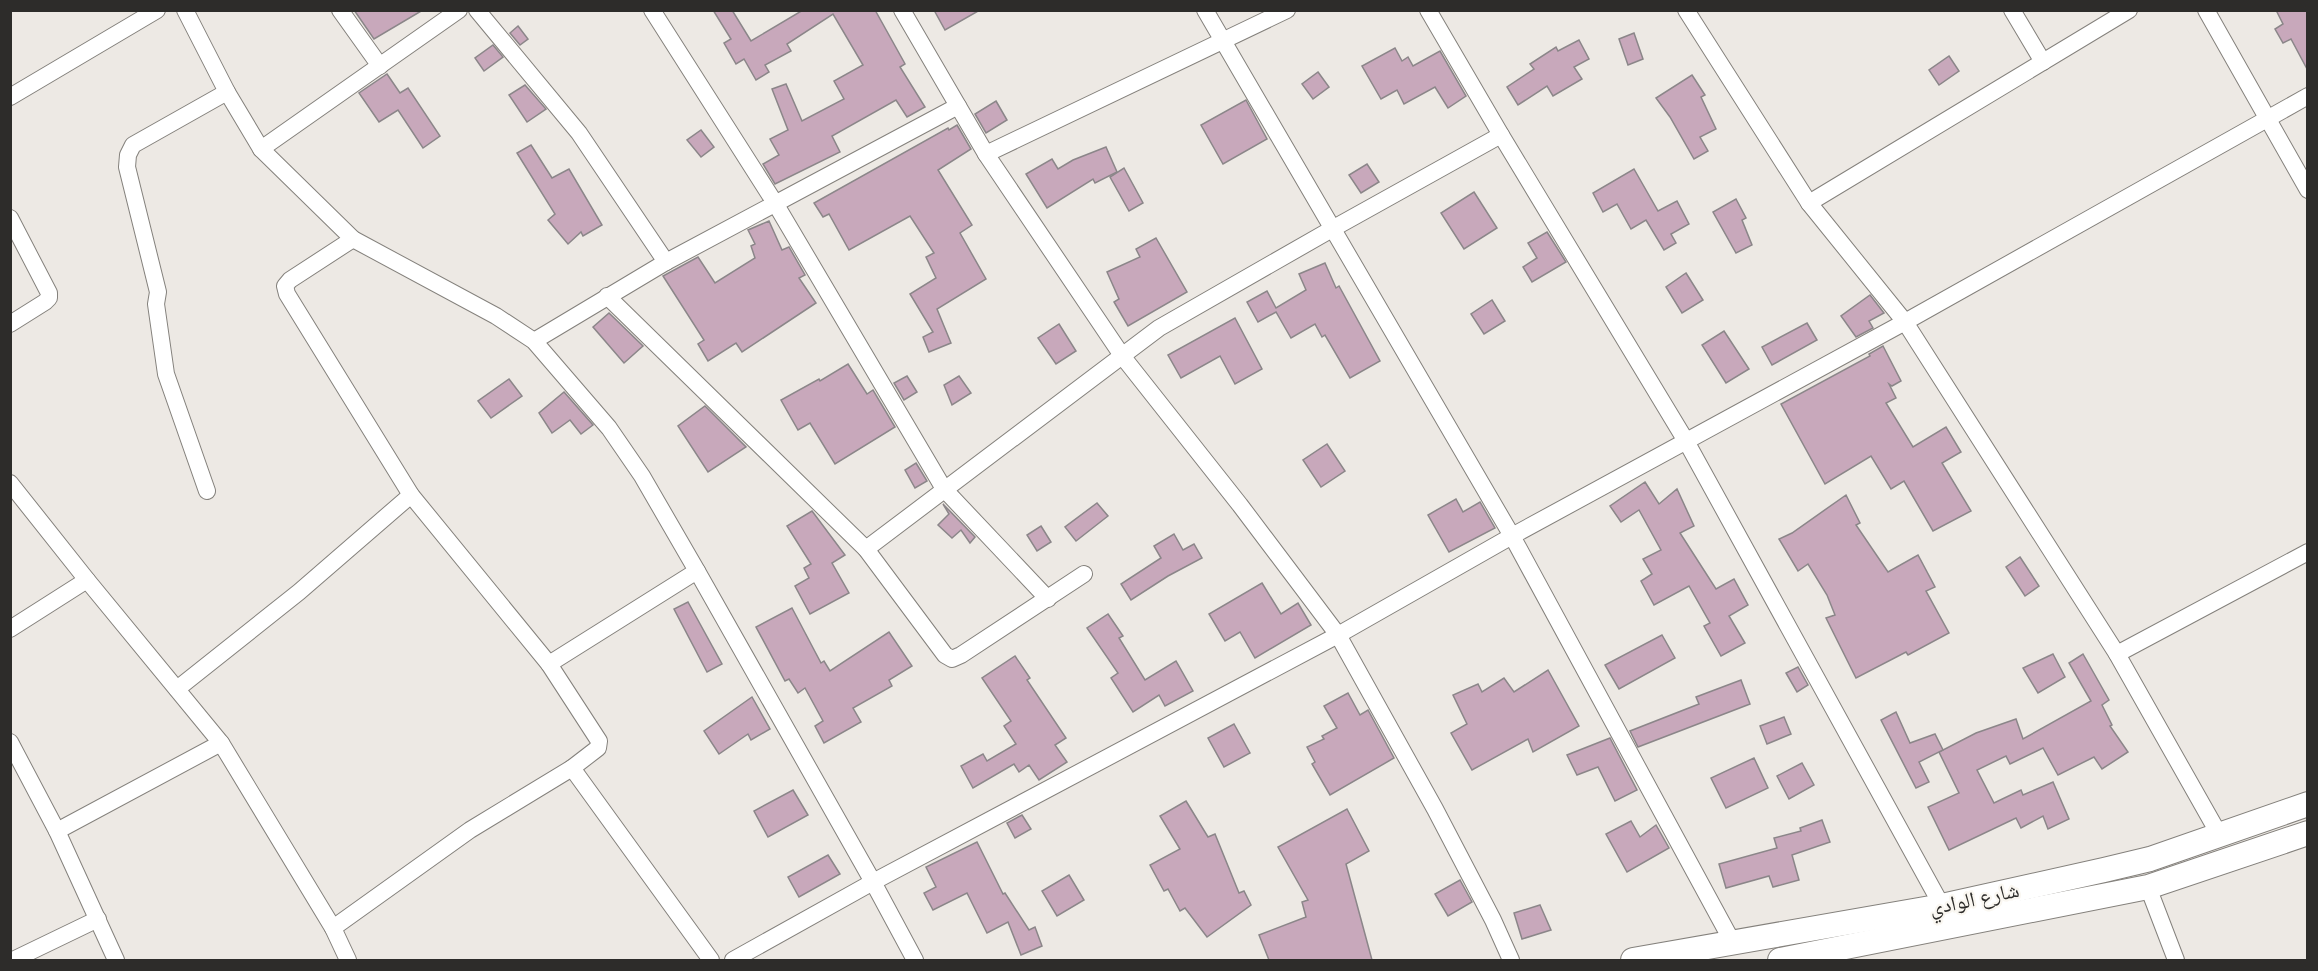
<svg xmlns="http://www.w3.org/2000/svg" width="2318" height="971" viewBox="0 0 2318 971" font-family="'Golos Text','Noto Naskh Arabic',sans-serif">
<style>
.building{fill:#c8a8bb;stroke:#8b8689;stroke-width:1.5}
.lines{fill:none;stroke-linecap:round;stroke-linejoin:round}
.street-casing{stroke:#84817c;stroke-width:18}
.secondary-casing{stroke:#84817c;stroke-width:26}
.street{stroke:#fff;stroke-width:16}
.secondary{stroke:#fff;stroke-width:24}
.labels{text-anchor:middle;dominant-baseline:central;stroke-width:4.5;stroke-linejoin:round;paint-order:stroke}
.street-label{font-size:21px;fill:#2d2c2a;stroke:#faf7f1}
</style>
<rect width="100%" height="100%" fill="#ede9e4"/>
<g class="building">
<polygon points="354,10 423,10 374,39"/>
<polygon points="713,10 732,10 751,41 803,10 875,10 904,62 905,64 900,67 925,107 907,117 896,100 832,136 840,152 775,184 763,164 779,155 770,139 788,130 772,89 786,84 802,121 844,99 834,81 863,65 833,14 787,44 791,51 765,65 769,72 756,80 744,59 736,64 724,43 731,39"/>
<polygon points="934,10 980,10 945,30"/>
<polygon points="2276,10 2307,10 2307,69 2291,39 2283,43 2275,29 2283,24"/>
<polygon points="518,26 528,39 520,45 510,33"/>
<polygon points="1634,33 1643,59 1628,65 1619,39"/>
<polygon points="1579,40 1589,59 1574,67 1582,79 1553,96 1547,86 1518,105 1507,87 1534,69 1530,64 1556,47 1558,51"/>
<polygon points="493,45 503,57 484,71 475,58"/>
<polygon points="1395,48 1402,61 1408,57 1413,66 1440,51 1466,96 1448,108 1435,87 1404,104 1397,90 1381,99 1362,66"/>
<polygon points="1949,56 1959,71 1939,85 1929,70"/>
<polygon points="1318,72 1329,87 1313,99 1302,84"/>
<polygon points="387,74 400,93 408,88 440,136 423,148 398,110 379,122 359,93"/>
<polygon points="1692,75 1705,95 1701,97 1716,129 1700,137 1708,151 1694,159 1670,117 1656,98"/>
<polygon points="525,85 546,109 527,122 509,95"/>
<polygon points="1246,100 1267,139 1223,164 1201,125"/>
<polygon points="996,101 1007,120 986,133 975,114"/>
<polygon points="957,125 971,149 938,170 972,225 960,233 986,279 937,309 951,343 929,352 923,337 933,332 910,294 936,278 926,257 934,253 910,216 849,250 829,214 823,217 814,203 948,128 949,130"/>
<polygon points="701,130 714,147 701,157 687,140"/>
<polygon points="531,145 552,178 569,169 602,225 583,236 581,232 568,244 548,220 555,214 517,153"/>
<polygon points="1106,147 1117,172 1095,183 1093,179 1047,208 1026,174 1052,159 1058,169 1073,160"/>
<polygon points="1367,164 1379,182 1361,193 1349,175"/>
<polygon points="1124,168 1143,203 1129,211 1110,177"/>
<polygon points="1634,169 1658,211 1677,201 1689,224 1671,234 1676,243 1664,250 1646,220 1631,229 1617,204 1603,212 1593,193"/>
<polygon points="1474,192 1497,228 1464,249 1441,213"/>
<polygon points="1736,199 1746,218 1742,220 1752,245 1736,253 1713,212"/>
<polygon points="769,221 782,250 789,247 805,275 799,278 816,303 742,352 736,343 708,361 698,344 704,340 663,276 698,257 715,283 755,258 751,246 755,244 748,230"/>
<polygon points="1547,232 1566,262 1532,282 1523,267 1537,258 1528,243"/>
<polygon points="1156,238 1187,292 1128,326 1114,302 1119,299 1107,272 1140,257 1136,249"/>
<polygon points="1325,263 1336,288 1339,286 1380,361 1350,378 1325,335 1322,337 1315,324 1291,338 1276,312 1258,322 1247,302 1267,291 1276,308 1306,290 1299,274"/>
<polygon points="1686,273 1703,300 1682,313 1666,287"/>
<polygon points="1870,295 1884,313 1869,321 1873,328 1856,337 1841,316"/>
<polygon points="1492,300 1505,321 1484,334 1471,314"/>
<polygon points="609,313 643,346 624,363 593,327"/>
<polygon points="1235,318 1262,369 1235,384 1220,356 1181,378 1168,355"/>
<polygon points="1807,323 1817,340 1772,365 1762,347"/>
<polygon points="1059,324 1076,351 1056,364 1038,338"/>
<polygon points="1724,331 1749,369 1726,383 1702,345"/>
<polygon points="1883,346 1901,381 1892,386 1889,384 1896,398 1886,403 1913,447 1946,427 1961,452 1942,463 1971,511 1933,531 1904,481 1891,489 1871,456 1825,484 1781,404 1870,356 1869,354"/>
<polygon points="848,364 867,394 873,390 895,427 835,464 810,423 798,430 781,400 819,379 820,381"/>
<polygon points="907,376 917,392 904,400 894,383"/>
<polygon points="959,376 971,393 952,405 944,385"/>
<polygon points="509,379 522,396 491,418 478,401"/>
<polygon points="564,392 593,425 581,434 570,420 552,433 539,413"/>
<polygon points="705,406 746,447 708,472 678,426"/>
<polygon points="1327,444 1345,471 1321,487 1303,460"/>
<polygon points="916,463 927,481 915,488 905,470"/>
<polygon points="1645,482 1659,504 1677,489 1694,526 1680,533 1716,589 1734,579 1748,605 1729,616 1745,643 1721,656 1704,626 1710,623 1689,586 1654,605 1641,581 1652,574 1643,559 1661,550 1639,510 1621,522 1610,506"/>
<polygon points="1846,495 1860,523 1856,525 1888,572 1918,555 1935,587 1926,591 1949,633 1908,655 1906,652 1856,678 1826,618 1835,615 1827,595 1808,564 1798,571 1779,539 1792,533"/>
<polygon points="1456,499 1463,512 1480,502 1495,528 1449,552 1428,515"/>
<polygon points="1097,503 1108,516 1076,541 1065,527"/>
<polygon points="943,504 975,537 970,543 961,530 952,538 938,525 949,514"/>
<polygon points="812,511 845,555 832,563 849,593 810,614 795,586 809,578 804,568 811,564 787,526"/>
<polygon points="1041,526 1051,542 1037,551 1027,535"/>
<polygon points="1174,534 1183,550 1194,544 1202,558 1168,576 1131,600 1121,584 1161,558 1154,546"/>
<polygon points="2020,557 2039,586 2025,596 2006,567"/>
<polygon points="1262,583 1281,614 1298,603 1311,625 1255,658 1240,632 1225,641 1209,614"/>
<polygon points="688,602 722,664 707,672 674,609"/>
<polygon points="792,608 821,663 824,661 830,671 889,632 912,666 889,680 892,686 853,708 861,722 824,743 815,726 823,721 805,688 798,693 789,679 785,681 756,627"/>
<polygon points="1108,614 1123,636 1119,638 1145,680 1176,661 1193,691 1165,706 1159,695 1133,712 1111,678 1118,673 1087,628"/>
<polygon points="1662,635 1675,658 1619,689 1605,665"/>
<polygon points="2053,654 2065,677 2038,693 2023,668"/>
<polygon points="2083,654 2109,700 2102,705 2112,725 2110,726 2128,752 2102,769 2094,757 2058,775 2043,748 2010,764 2006,756 1977,770 1994,803 2021,790 2023,795 2053,782 2069,819 2048,829 2043,816 2021,828 2016,818 1949,850 1928,807 1959,793 1939,752 1976,733 2016,719 2023,739 2091,701 2069,663"/>
<polygon points="1015,656 1030,678 1027,680 1066,738 1055,745 1067,762 1039,780 1029,765 1019,772 1014,764 973,788 961,766 983,754 987,761 1016,744 1004,726 1011,721 982,678"/>
<polygon points="1798,667 1808,685 1797,692 1786,673"/>
<polygon points="1548,670 1579,726 1533,752 1528,739 1472,770 1451,733 1467,724 1453,695 1478,684 1482,692 1504,678 1514,692"/>
<polygon points="1741,680 1750,704 1638,747 1630,731 1699,704 1696,697"/>
<polygon points="1348,693 1360,715 1368,710 1394,758 1330,795 1312,764 1315,762 1307,747 1324,739 1322,736 1337,728 1324,706"/>
<polygon points="752,697 770,729 751,740 748,734 719,754 704,731"/>
<polygon points="1896,712 1910,743 1935,734 1943,750 1919,762 1929,782 1916,788 1881,720"/>
<polygon points="1784,717 1791,734 1767,744 1760,726"/>
<polygon points="1234,724 1250,753 1224,767 1208,738"/>
<polygon points="1610,738 1637,790 1615,801 1598,767 1577,775 1567,755"/>
<polygon points="1754,758 1768,788 1726,808 1711,778"/>
<polygon points="1802,763 1814,785 1789,799 1777,776"/>
<polygon points="793,790 808,815 768,837 754,811"/>
<polygon points="1186,801 1208,837 1215,834 1239,893 1244,891 1251,905 1207,937 1185,908 1180,911 1168,889 1164,891 1150,865 1180,849 1160,816"/>
<polygon points="1347,809 1369,851 1346,864 1372,960 1269,960 1259,935 1306,917 1302,902 1308,900 1278,847"/>
<polygon points="1022,815 1031,829 1015,838 1007,823"/>
<polygon points="1822,820 1830,842 1792,855 1799,880 1773,887 1769,876 1726,888 1719,864 1777,848 1774,838 1801,831 1800,828"/>
<polygon points="1631,821 1640,837 1656,825 1669,848 1627,872 1606,834"/>
<polygon points="977,842 1003,894 1005,893 1029,930 1035,927 1042,946 1021,955 1008,922 987,933 967,893 933,910 924,893 936,887 926,867"/>
<polygon points="828,855 840,874 799,897 788,877"/>
<polygon points="1069,875 1084,900 1057,916 1042,891"/>
<polygon points="1460,880 1472,902 1448,916 1435,894"/>
<polygon points="1540,905 1551,930 1522,939 1514,913"/>
</g>
<g class="lines">
<g class="street-casing">
<g id="street">
<polyline points="185,10 227,92 261,149 353,239 496,316 534,341 609,428 642,476 697,571 873,882 915,960"/>
<polyline points="340,10 380,66"/>
<polyline points="477,10 579,133 666,262"/>
<polyline points="652,10 775,203 944,489 1048,599"/>
<polyline points="902,10 986,154 1123,357 1240,505 1338,635 1435,809 1493,920 1511,960"/>
<polyline points="1205,10 1512,536 1733,943"/>
<polyline points="1428,10 1501,135 1686,441 1942,906"/>
<polyline points="1686,10 1809,203 1905,322 2117,654 2220,836"/>
<polyline points="2012,10 2043,62"/>
<polyline points="2206,10 2308,190"/>
<polyline points="10,97 157,10"/>
<polyline points="261,149 459,10"/>
<polyline points="986,154 1287,10"/>
<polyline points="1809,203 2129,10"/>
<polyline points="10,218 49,293 49,298 45,302 10,324"/>
<polyline points="353,239 290,280 285,286 287,294 411,495 549,664"/>
<polyline points="607,296 866,549 945,655 952,659 961,655 1084,574"/>
<polyline points="534,341 666,262 958,106"/>
<polyline points="10,483 87,580 221,743 333,928 348,960"/>
<polyline points="207,491 166,374 156,304 158,292 127,167 128,155 133,145 227,92"/>
<polyline points="866,549 1159,328 1332,229 1501,135"/>
<polyline points="697,571 549,664 599,741 598,748 572,768 711,960"/>
<polyline points="10,629 87,580"/>
<polyline points="2117,654 2308,552"/>
<polyline points="177,689 299,592 411,495"/>
<polyline points="10,742 57,831 116,960"/>
<polyline points="57,831 221,743"/>
<polyline points="2148,887 2176,960"/>
<polyline points="333,928 470,830 572,768"/>
<polyline points="13,960 98,919"/>
<polyline points="733,960 873,882 1338,635 1512,536 1905,322 2308,96"/>
</g>
</g>
<g class="secondary-casing">
<g id="secondary">
<polyline points="1633,960 1942,906 2104,870 2150,859 2308,804"/>
<polyline points="1780,960 2148,887 2308,833"/>
</g>
</g>
<use href="#street" class="street"/>
<use href="#secondary" class="secondary"/>
</g>
<g class="labels">
<g class="street-label">
<text transform="translate(1974 898) rotate(-12)">شارع الوادي</text>
</g>
</g>
<rect width="2318" height="971" fill="none" stroke="#2d2c2a" stroke-width="24"/>
</svg>
